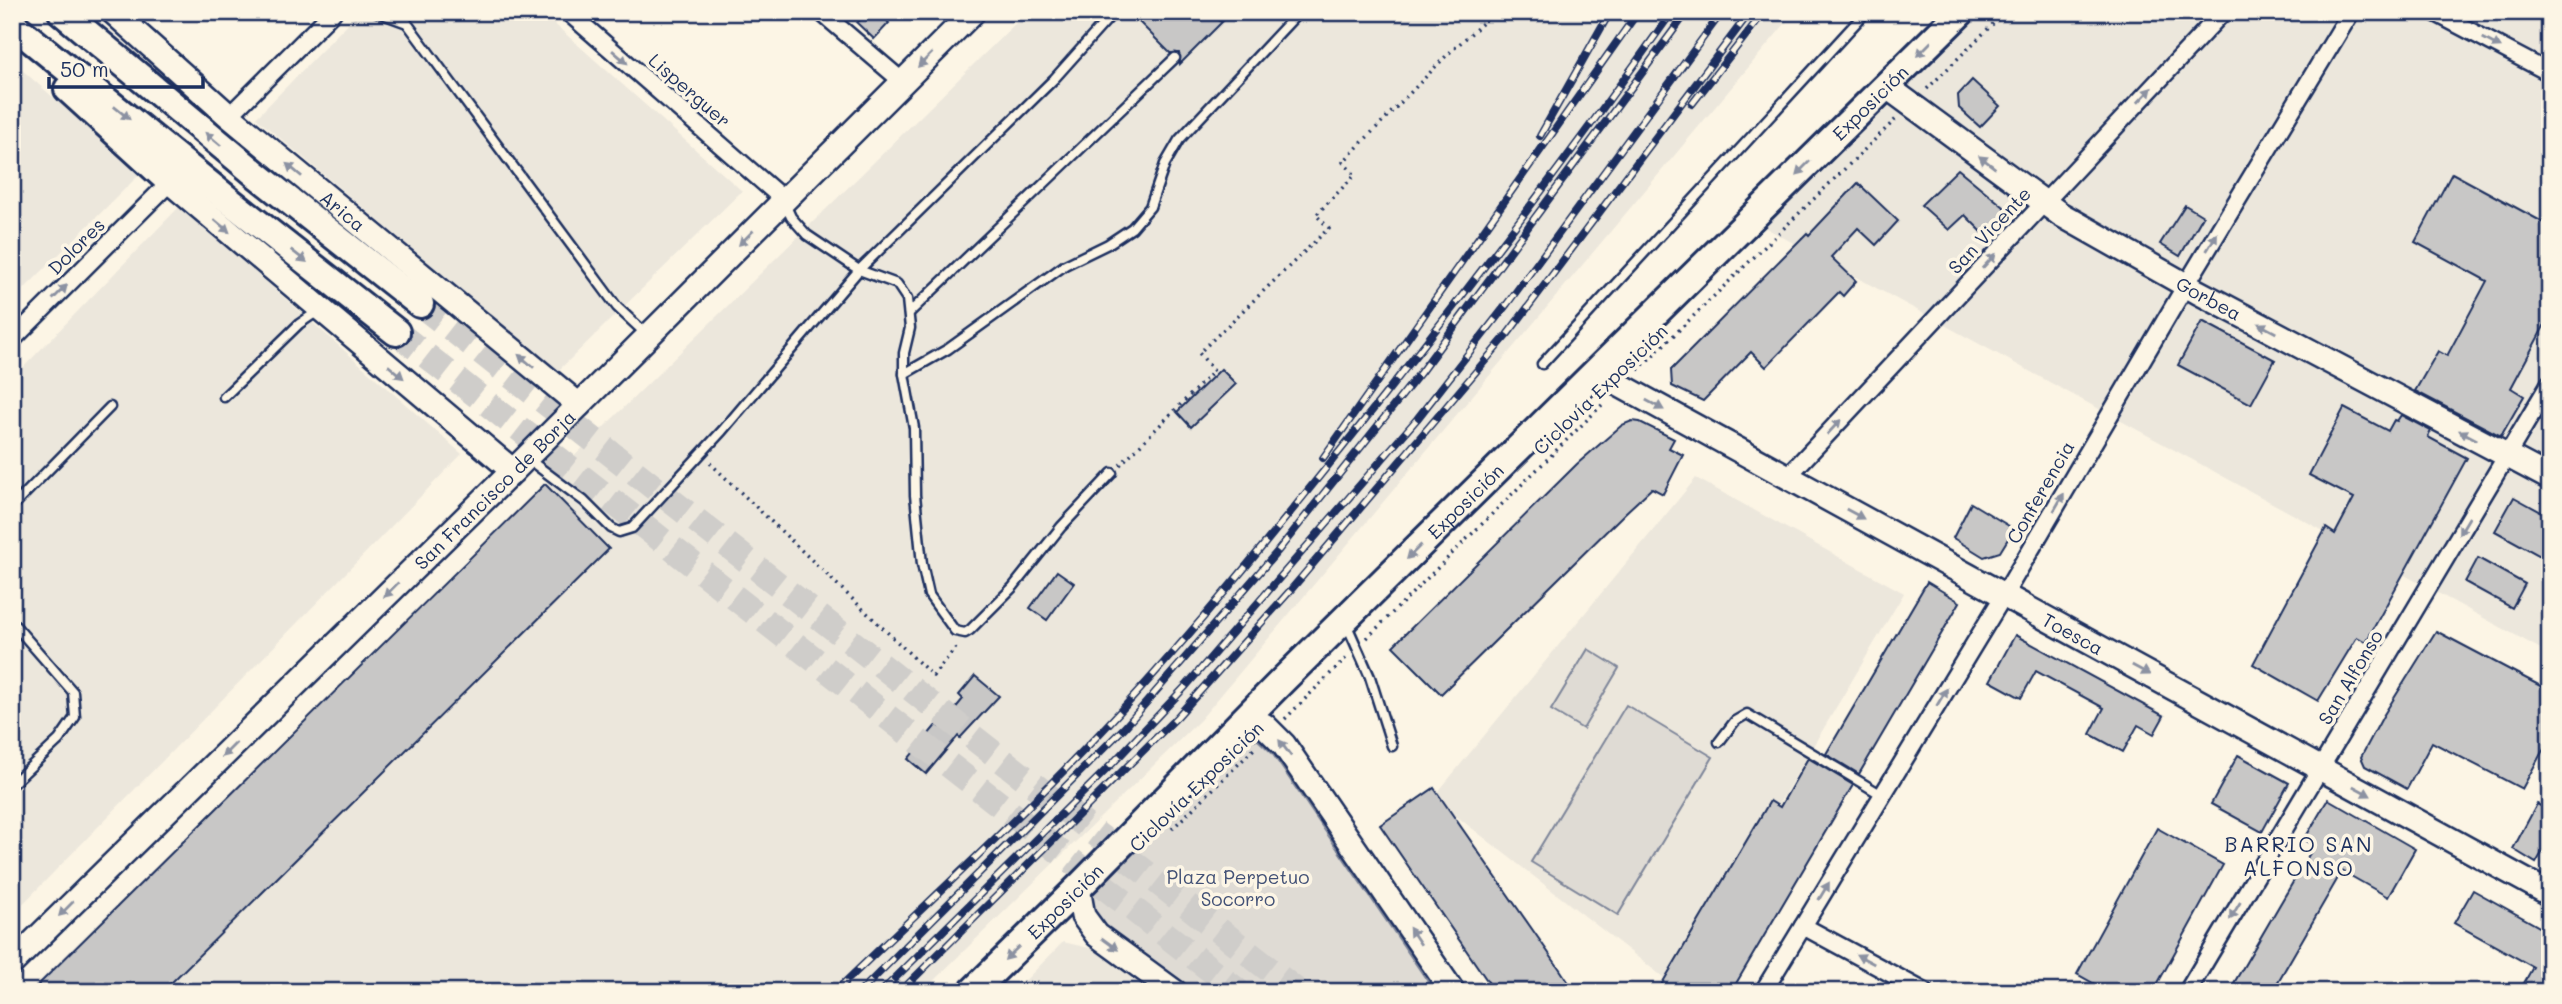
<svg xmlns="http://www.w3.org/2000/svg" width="2562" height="1004" viewBox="0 0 2562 1004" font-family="Mali,sans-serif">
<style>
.built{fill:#ece7dc}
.green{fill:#dfdbd4;stroke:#7d8599;stroke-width:2}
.building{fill:#c8c7c6;stroke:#1b2f5e;stroke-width:2}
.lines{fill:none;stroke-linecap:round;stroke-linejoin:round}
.primary-tunnel{stroke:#cfcdca;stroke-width:26;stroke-dasharray:26 13;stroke-linecap:butt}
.lane-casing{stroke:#1b2f5e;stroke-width:13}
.street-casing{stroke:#1b2f5e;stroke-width:21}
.secondary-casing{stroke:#1b2f5e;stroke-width:28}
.primary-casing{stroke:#1b2f5e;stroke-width:32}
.path{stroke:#1b2f5e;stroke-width:3.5;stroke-dasharray:2 5;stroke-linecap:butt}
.lane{stroke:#fcf5e5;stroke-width:8}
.street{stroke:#fcf5e5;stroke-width:16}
.secondary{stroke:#fcf5e5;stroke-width:23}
.primary{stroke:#fcf5e5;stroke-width:26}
.rail-casing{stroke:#1b2f5e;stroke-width:8}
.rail{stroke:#fcf5e5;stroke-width:5;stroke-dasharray:16;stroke-linecap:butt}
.oneway{fill:#8c92a2}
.labels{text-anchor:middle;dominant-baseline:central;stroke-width:7;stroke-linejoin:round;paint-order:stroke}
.street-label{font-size:19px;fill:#1b2f5e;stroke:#fcf5e5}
.park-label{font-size:19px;fill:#425176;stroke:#fcf5e5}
.neighbourhood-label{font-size:21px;letter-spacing:2px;fill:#1b2f5e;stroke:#fcf5e5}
</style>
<rect width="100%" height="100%" fill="#fcf5e5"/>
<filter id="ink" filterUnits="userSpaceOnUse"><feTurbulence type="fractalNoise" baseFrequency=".0143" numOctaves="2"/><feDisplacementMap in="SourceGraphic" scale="14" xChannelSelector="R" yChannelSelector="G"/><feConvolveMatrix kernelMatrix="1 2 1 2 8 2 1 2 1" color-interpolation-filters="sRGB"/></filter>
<g filter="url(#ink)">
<g class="built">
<polygon points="359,12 541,12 742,191 558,371 256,118"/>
<polygon points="1027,12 1795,12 1200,720 922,992 28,992"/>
<polygon points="1978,12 2550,12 2550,654 1764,227"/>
<polygon points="12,61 140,174 12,301"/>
<polygon points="180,206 462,454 12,915 12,379"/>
<polygon points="1696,478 1904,593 1672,984 1433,798"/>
<polygon points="1063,942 1094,949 1154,992 1014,992"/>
</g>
<g class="green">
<polygon points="1588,649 1619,668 1583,729 1551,710"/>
<polygon points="1626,705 1713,757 1618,915 1531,862"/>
<polygon points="1242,738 1258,740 1272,753 1435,992 1187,992 1093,924 1088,896"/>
</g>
<g class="building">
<polygon points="867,12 879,12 889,23 874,39 857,23"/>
<polygon points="1129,12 1214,12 1215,18 1220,21 1224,19 1228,12 1232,12 1180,64 1179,53 1170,53"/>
<polygon points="1972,80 2000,106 1980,127 1959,108 1958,95"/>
<polygon points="1958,169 2004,207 2004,218 1987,237 1965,215 1949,230 1921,205"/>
<polygon points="2452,173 2550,226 2550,315 2511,388 2524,396 2501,436 2415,391 2438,351 2447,356 2487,281 2415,242"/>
<polygon points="1858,183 1898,221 1876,245 1858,228 1831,257 1856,281 1843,296 1839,292 1766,367 1751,352 1703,401 1672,386 1671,370 1807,233 1809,235"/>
<polygon points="2185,205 2203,216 2180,256 2160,244"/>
<polygon points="2202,321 2275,360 2251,404 2178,365"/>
<polygon points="1221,369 1236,384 1191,427 1177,412"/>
<polygon points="2344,408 2388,431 2394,420 2397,421 2401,415 2431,431 2428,437 2467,458 2366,642 2357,637 2318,701 2253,664 2326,528 2335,534 2354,498 2309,475"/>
<polygon points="1632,421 1640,422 1674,439 1669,448 1683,455 1663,494 1652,488 1625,513 1441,694 1393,646 1577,464 1622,425"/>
<polygon points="545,484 609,549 162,992 31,992"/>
<polygon points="2514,497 2550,517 2550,542 2542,557 2495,531"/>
<polygon points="1971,503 2014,529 2000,552 1984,557 1953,538"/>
<polygon points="2478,558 2525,584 2512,608 2465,582"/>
<polygon points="1057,571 1074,583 1047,620 1030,608"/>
<polygon points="1927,582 1960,602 1859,774 1826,754"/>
<polygon points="2436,631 2550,691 2550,737 2522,789 2432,742 2407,789 2365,766 2361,757 2383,716"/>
<polygon points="2015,635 2164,716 2154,734 2138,725 2123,752 2090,734 2104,708 2036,671 2021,698 1990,681"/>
<polygon points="975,676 999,696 960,738 958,736 926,774 908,759 937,724 940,727 963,699 959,695"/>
<polygon points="2238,755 2289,783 2262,832 2211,804"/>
<polygon points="1808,758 1853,785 1731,992 1657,992 1770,801 1780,807"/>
<polygon points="1434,788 1559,968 1575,992 1495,992 1380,825"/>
<polygon points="2328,799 2415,849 2388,897 2342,871 2272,992 2249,992 2234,983 2314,846 2304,840"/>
<polygon points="2537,804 2550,811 2550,839 2536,863 2513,849"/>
<polygon points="2157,828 2223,865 2153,992 2109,992 2077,974"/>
<polygon points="2473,890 2550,933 2550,992 2519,992 2533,967 2454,923"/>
</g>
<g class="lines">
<g class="primary-tunnel">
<polyline points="420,304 1298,992"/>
<polyline points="396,332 1239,992"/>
</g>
<g class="lane-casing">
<g id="lane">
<polyline points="377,12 407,23"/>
<polyline points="403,12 407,23 617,307 646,334"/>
<polyline points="1220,14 1221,12"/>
<polyline points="785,204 791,217 807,235 859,270 897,284 907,299 910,328 904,353 904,374 914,428 915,495 922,564 929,595 955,631 965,633 970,630 1013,587 1061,527 1112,473"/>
<polyline points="909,313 1175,58"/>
<polyline points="1542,364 1866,12"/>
<polyline points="904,374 948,349 1065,265 1108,244 1132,228 1150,207 1165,164 1179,140 1299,12"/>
<polyline points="224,397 299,324 318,311"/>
<polyline points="528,459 584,501 611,528 619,532 632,528 722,431 859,270 1054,79 1114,12"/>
<polyline points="12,507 110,407"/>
<polyline points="12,622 73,692 75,717 59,740 12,784"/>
<polyline points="1346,623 1370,677 1392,746"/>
<polyline points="1719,742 1735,721 1747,714 1882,795"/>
</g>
</g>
<g class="street-casing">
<g id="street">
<polyline points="568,12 784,200"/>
<polyline points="821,12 903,82"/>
<polyline points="2434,12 2550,73"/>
<polyline points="229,116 333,12"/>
<polyline points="12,340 170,182"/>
<polyline points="1787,477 2223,12"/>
<polyline points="1803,926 1925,992"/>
<polyline points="1763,992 2004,595 2186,285 2351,12"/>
<polyline points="2187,992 2550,383"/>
</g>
</g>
<g class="secondary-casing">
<g id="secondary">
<path id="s1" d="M113,12L229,116L579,405"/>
<path id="s2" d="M1886,86L2060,214L2198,292L2550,478"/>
<polyline points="170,182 513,471"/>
<path id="s3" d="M1596,372L2550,894"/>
<polyline points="1245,719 1264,725 1284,745 1453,992"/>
<polyline points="1078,888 1083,916 1097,935 1175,992"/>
<path id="s4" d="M12,963L513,471L973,12"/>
</g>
</g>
<g class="primary-casing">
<g id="primary">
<polyline points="62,12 257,175 420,304"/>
<polyline points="12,24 231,202 396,332"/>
<polyline points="68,89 170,182"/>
<path id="s5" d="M972,992L1078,888L1283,680L1961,12"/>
</g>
</g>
<g class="path">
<polyline points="1927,89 2005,12"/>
<polyline points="1638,370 1896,119"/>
<polyline points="710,463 933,676 958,645"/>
<polyline points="1120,465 1214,371 1199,353 1329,228 1316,215 1355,175 1343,162 1448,54 1495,12"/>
<polyline points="1367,638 1605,402"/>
<polyline points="1285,719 1346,658"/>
<polyline points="1172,829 1257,746"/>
</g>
<use href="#lane" class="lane"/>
<use href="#street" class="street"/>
<use href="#secondary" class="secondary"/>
<use href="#primary" class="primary"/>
<g class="rail-casing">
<g id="rail">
<polyline points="1692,104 1764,12"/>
<polyline points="1540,136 1610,12"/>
<polyline points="1323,458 1638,12"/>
<path d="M835,992C933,897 1035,805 1126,705C1202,622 1273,534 1343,447C1457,305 1567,160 1672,12"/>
<polyline points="860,992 1125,727 1277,552 1420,373 1687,12"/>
<polyline points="881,992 1112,764 1186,686 1333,516 1417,419 1507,304 1722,12"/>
<polyline points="900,992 1177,717 1289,592 1507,335 1750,12"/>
</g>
</g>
<use href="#rail" class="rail"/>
</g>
<defs><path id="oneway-solid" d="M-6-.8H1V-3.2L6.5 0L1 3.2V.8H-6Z" transform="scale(1.75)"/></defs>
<g class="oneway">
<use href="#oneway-solid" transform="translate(2492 43) rotate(28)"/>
<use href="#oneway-solid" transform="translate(1924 49) rotate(135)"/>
<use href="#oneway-solid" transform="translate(620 57) rotate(41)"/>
<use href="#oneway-solid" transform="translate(925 60) rotate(135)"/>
<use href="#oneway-solid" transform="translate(2145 95) rotate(-47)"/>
<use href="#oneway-solid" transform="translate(122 113) rotate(39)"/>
<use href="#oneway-solid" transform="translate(213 139) rotate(-140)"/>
<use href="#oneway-solid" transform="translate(1987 162) rotate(-143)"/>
<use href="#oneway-solid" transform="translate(1803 168) rotate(135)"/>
<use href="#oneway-solid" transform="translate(294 170) rotate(-140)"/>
<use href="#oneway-solid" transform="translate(222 226) rotate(40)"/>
<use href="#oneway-solid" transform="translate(746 238) rotate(135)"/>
<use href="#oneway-solid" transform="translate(2212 242) rotate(-59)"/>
<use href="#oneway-solid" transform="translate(299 256) rotate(38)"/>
<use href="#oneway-solid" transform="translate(1989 261) rotate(-47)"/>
<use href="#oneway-solid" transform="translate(60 292) rotate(-45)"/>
<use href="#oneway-solid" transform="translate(2267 328) rotate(-152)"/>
<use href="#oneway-solid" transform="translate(526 361) rotate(-140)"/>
<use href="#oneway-solid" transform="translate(396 372) rotate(40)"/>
<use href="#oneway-solid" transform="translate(1655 405) rotate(29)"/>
<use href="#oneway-solid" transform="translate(1834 427) rotate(-47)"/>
<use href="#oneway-solid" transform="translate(2468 435) rotate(-152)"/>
<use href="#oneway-solid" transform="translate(2059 502) rotate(-60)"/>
<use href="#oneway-solid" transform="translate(1855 514) rotate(29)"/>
<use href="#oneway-solid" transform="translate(2464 526) rotate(121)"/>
<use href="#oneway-solid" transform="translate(1414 552) rotate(135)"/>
<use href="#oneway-solid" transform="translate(391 590) rotate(135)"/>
<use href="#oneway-solid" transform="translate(2141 670) rotate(29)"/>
<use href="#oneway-solid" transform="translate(1942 697) rotate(-59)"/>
<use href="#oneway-solid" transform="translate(1285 748) rotate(-127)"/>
<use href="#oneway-solid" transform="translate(229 750) rotate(135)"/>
<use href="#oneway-solid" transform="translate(2362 791) rotate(29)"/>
<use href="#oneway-solid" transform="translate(1824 891) rotate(-59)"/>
<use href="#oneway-solid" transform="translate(66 909) rotate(135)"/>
<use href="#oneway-solid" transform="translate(2235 911) rotate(121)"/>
<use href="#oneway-solid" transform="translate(1415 936) rotate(-124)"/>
<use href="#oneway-solid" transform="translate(1110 944) rotate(36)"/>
<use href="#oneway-solid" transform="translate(1012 953) rotate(136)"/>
<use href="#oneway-solid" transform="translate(1865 959) rotate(-152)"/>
</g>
</g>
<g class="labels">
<g class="street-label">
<text transform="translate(690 90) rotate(41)">Lisperguer</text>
<text stroke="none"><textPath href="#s5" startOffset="1264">Exposición</textPath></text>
<text stroke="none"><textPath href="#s1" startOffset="304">Arica</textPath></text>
<text transform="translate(1989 230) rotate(-47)">San Vicente</text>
<text transform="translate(76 246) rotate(-45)">Dolores</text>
<text stroke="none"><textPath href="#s2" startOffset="387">Gorbea</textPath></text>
<text transform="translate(1600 389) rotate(-44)">Ciclovía Exposición</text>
<text stroke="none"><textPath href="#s4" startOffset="676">San Francisco de Borja</textPath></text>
<text transform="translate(2040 492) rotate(-60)">Conferencia</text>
<text stroke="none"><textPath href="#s5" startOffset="696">Exposición</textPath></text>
<text stroke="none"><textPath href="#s3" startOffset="544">Toesca</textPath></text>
<text transform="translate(2350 677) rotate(-59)">San Alfonso</text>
<text transform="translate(1196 786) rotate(-44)">Ciclovía Exposición</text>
<text stroke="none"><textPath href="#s5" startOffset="130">Exposición</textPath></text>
</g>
<g class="park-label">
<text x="1238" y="876">Plaza Perpetuo<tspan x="1238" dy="22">Socorro</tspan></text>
</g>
<g class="neighbourhood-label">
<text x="2299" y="843">BARRIO SAN<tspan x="2299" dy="24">ALFONSO</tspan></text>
</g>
</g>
<rect width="2562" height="1004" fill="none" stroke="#fcf5e5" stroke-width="42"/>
<rect x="21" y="21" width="2520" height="962" fill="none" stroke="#1b2f5e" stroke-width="2.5" filter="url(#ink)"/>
<path d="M49 77v10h154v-10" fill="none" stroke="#1b2f5e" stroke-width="3.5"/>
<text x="60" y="77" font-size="21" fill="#1b2f5e" stroke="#fcf5e5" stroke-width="5" paint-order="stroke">50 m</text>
</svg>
